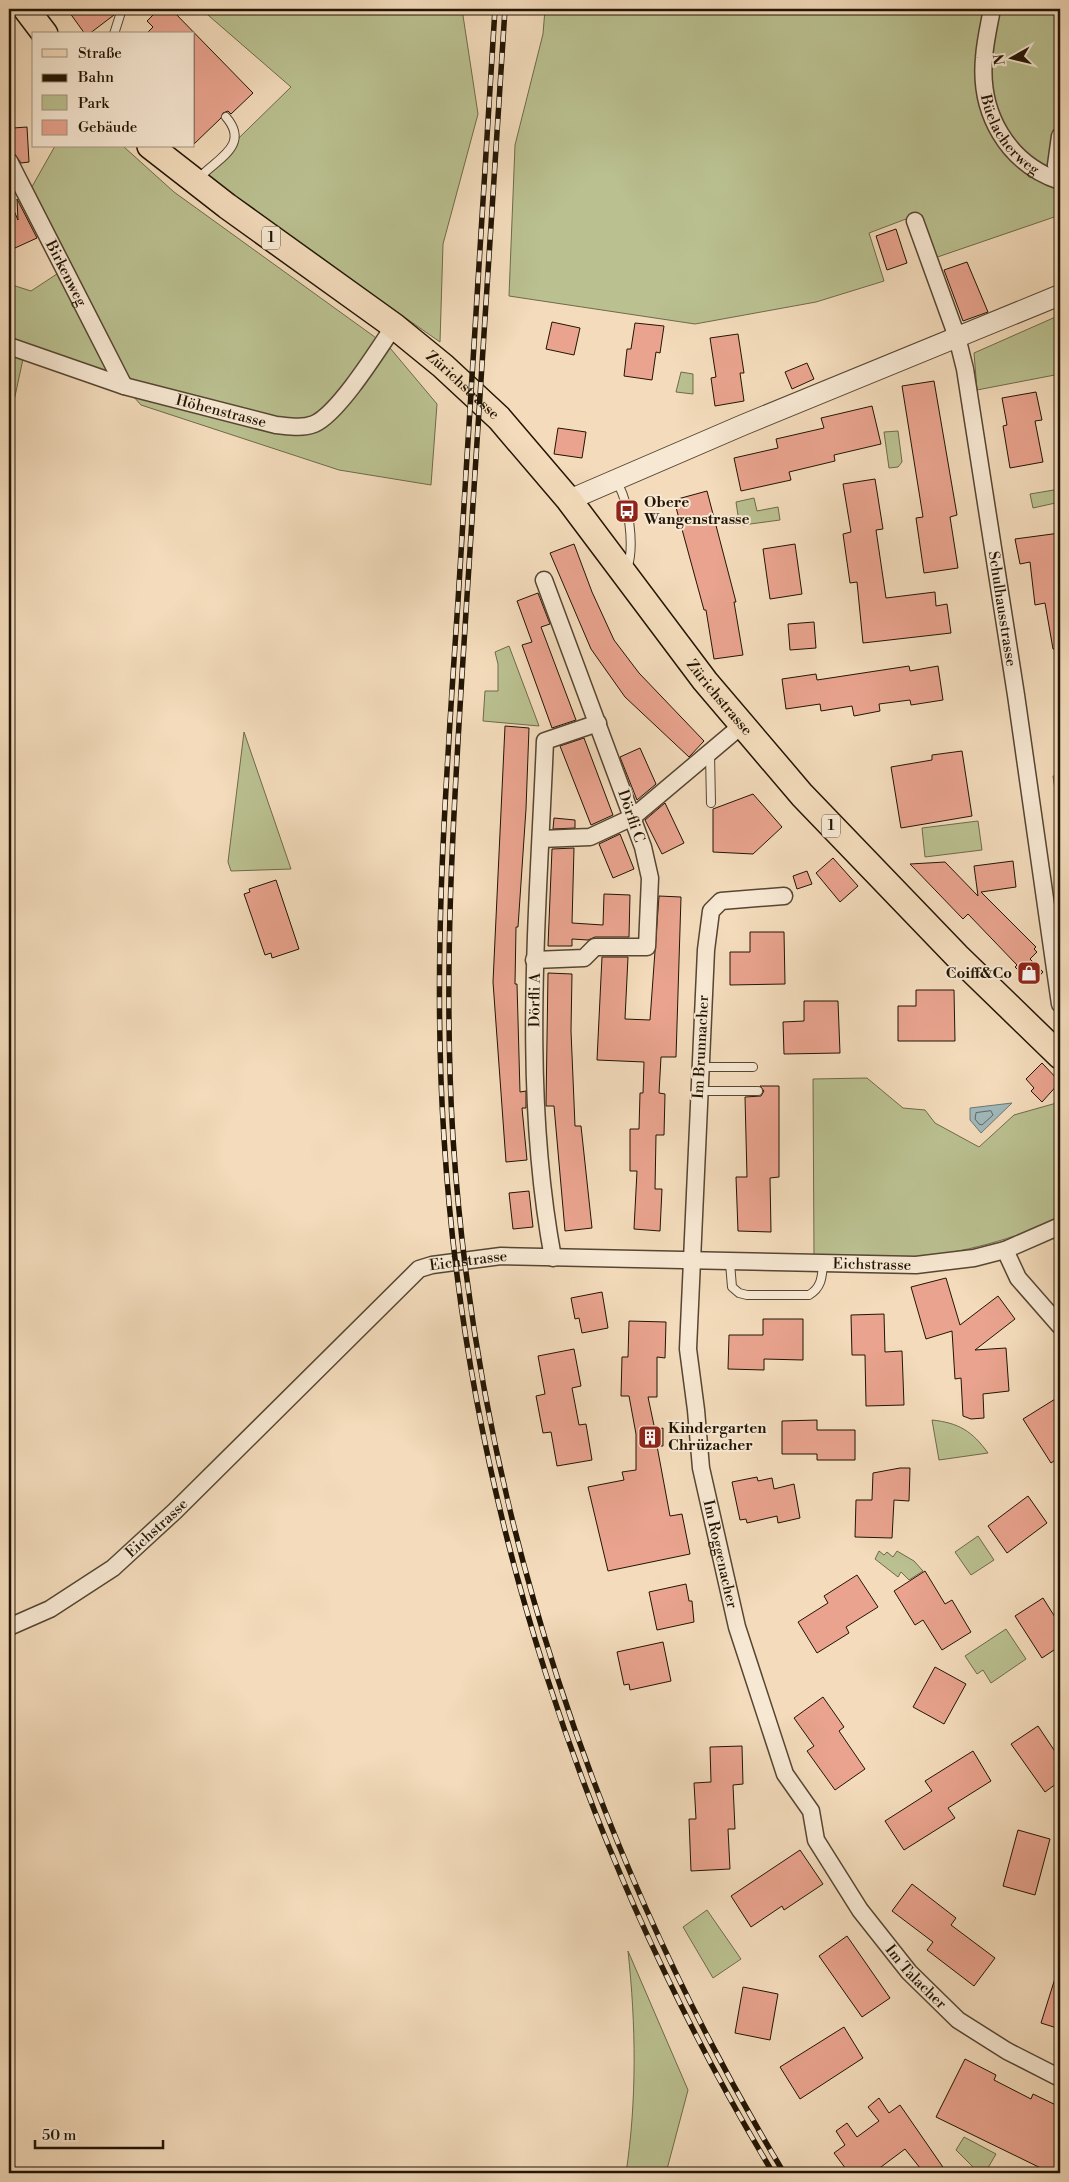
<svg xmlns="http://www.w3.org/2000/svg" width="1069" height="2182" viewBox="0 0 1069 2182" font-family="'Libre Bodoni',serif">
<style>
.green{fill:#bac090;stroke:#6e6a4a}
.water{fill:#a0b8bb;stroke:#6e7772}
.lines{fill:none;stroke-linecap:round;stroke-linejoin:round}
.shore{stroke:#616660;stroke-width:1}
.building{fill:#e9a38e;stroke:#221504}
.service-casing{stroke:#564632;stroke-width:10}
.minor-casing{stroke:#564632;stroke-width:19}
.tertiary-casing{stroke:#564632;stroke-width:22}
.primary-casing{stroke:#221504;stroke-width:28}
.service{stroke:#f7e8d3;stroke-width:8}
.minor{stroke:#f7e8d3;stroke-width:16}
.tertiary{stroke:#f7e8d3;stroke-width:20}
.primary{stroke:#f3dbbb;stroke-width:25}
.rail-casing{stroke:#221504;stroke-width:5.5}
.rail{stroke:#f7e8d3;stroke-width:4;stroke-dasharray:11;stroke-linecap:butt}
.labels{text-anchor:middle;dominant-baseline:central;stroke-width:4;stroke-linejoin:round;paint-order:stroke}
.shield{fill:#f7e8d3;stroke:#625442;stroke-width:1}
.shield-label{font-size:14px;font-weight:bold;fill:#221504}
.street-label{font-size:15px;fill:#221504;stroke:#f7e8d3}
.poi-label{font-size:15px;font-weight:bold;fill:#221504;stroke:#f7e8d3;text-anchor:start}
</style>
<rect width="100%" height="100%" fill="#f3dbbb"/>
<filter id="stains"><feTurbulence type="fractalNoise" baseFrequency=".004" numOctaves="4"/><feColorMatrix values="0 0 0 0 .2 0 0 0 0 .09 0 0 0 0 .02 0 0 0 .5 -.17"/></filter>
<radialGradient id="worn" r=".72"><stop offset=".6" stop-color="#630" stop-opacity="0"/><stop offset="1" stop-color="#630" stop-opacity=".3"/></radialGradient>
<g class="green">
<polygon points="201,9 462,9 478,114 443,244 440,342 281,231 204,172 291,87"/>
<polygon points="545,9 1060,9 1060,215 923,262 906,219 869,233 884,281 816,302 695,324 509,296 515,145 543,34"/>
<polygon points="55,146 123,146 174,192 390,348 437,404 431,485 339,470 141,405 124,386 9,340 9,284 31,291 69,266 29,192"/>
<polygon points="1060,315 1060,374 977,390 974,353"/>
<polygon points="9,354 23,359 9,424"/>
<polygon points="681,372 693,374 693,394 676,392"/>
<polygon points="898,431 902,462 898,467 889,468 884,432"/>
<polygon points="1060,489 1060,502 1033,508 1030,494"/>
<polygon points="754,498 757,511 778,507 780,520 743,525 739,522 736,502"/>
<polygon points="509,646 539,726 483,721 485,691 498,691 498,664 495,652"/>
<polygon points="244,732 291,869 231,871 228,862"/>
<polygon points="1060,775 1060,823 1053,776"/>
<polygon points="978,821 982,850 925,857 922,828"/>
<path d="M867,1078L903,1108L925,1110L935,1123L979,1147L1014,1115L1060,1102V1219C1014,1238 963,1254 913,1257C880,1259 847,1257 814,1256L813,1079Z"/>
<path d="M932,1420C959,1423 972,1431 988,1453L939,1460Z"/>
<polygon points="978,1536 994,1560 971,1575 955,1552"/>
<polygon points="879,1551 884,1555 887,1552 893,1557 897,1551 914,1561 923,1571 909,1580 901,1572 898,1577 875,1559"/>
<polygon points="1006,1629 1026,1659 991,1683 983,1670 977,1674 965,1656"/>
<polygon points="707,1910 741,1959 713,1978 683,1927"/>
<path d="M628,1951L688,2090L666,2173H626C637,2100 636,2025 628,1951Z"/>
<polygon points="964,2137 996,2154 985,2173 979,2173 956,2150"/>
</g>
<polygon class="water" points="1012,1103 981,1133 970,1120 970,1108"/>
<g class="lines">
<polygon class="shore" points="991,1111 993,1115 982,1125 979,1124 975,1119 976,1113"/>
</g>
<g class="building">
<polygon points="67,9 116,9 114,15 89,34 85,34"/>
<polygon points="159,9 171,9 253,93 231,114 228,111 223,113 221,118 194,144 194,34 146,34 153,27 147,21"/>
<polygon points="27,127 29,162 21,163 14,153 13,128"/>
<polygon points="9,199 18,220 17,199 37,238 15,248 9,234"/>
<polygon points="896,229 907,263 887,270 876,236"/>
<polygon points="967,262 988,312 963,321 944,270"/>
<polygon points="552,322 580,328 574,355 546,349"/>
<polygon points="635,323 664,326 660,353 656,352 652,380 624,376 627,349 631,349"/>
<polygon points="738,334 744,373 740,373 744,401 715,406 711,378 716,377 710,338"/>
<polygon points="807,363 814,379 792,389 785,372"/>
<polygon points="934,381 957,515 950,517 958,568 924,573 916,518 923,517 902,386"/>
<polygon points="1036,392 1042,420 1035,421 1043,462 1010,468 1003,426 1007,425 1002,398"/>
<polygon points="872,406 881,444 834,455 835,461 789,472 791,480 741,491 734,458 778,448 776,439 824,428 821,418"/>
<polygon points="558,428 586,432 582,458 554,454"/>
<polygon points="875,479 883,529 876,530 886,598 935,592 936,606 947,604 951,633 863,643 857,582 850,583 843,534 851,532 843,484"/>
<polygon points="707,491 736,602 734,602 743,655 714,659 706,610 704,610 674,500"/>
<polygon points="1060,533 1060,649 1053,649 1045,603 1035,605 1030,562 1020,564 1015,539"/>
<polygon points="574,544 592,592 614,640 639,673 704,741 689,757 625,697 591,649 550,553"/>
<polygon points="795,544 802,594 770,599 763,549"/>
<polygon points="538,593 550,624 541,627 576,720 552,728 522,645 532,642 517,601"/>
<polygon points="814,622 816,648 790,650 788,624"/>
<polygon points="909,666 910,671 938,666 943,700 911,705 910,700 879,704 880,711 854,716 852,706 821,711 820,704 786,709 782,679 816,674 817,680"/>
<polygon points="505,726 529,728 526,809 518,927 516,927 515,984 517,984 520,1092 526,1091 526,1108 522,1108 527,1160 506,1162 493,982"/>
<polygon points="584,738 613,815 591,825 560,746"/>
<polygon points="640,748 656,784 637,800 620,757"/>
<polygon points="962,751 972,816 901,828 891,767 932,760 932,755"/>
<polygon points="753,794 782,827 753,854 713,852 713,809"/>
<polygon points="665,803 684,843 662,854 645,820"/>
<polygon points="554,818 575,820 575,828 553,829"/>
<polygon points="620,834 634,869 613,878 599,844"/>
<polygon points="574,848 572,923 603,925 604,894 630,895 629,937 595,937 588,940 572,939 572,946 548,946 552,849"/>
<polygon points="833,858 858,886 840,902 816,873"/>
<polygon points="1013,861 1016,887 981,892 1036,947 1034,949 1037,952 1030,959 1043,972 1032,984 1015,967 1017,965 968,914 963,919 910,864 945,862 978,896 974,866"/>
<polygon points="807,871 812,884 797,889 793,876"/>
<polygon points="276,880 299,949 272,958 271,953 265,955 244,894 250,892 249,889"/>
<polygon points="659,896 681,897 676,1057 661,1057 659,1093 665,1094 664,1135 656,1135 655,1189 662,1189 660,1231 634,1229 637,1171 630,1171 630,1129 639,1129 640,1093 643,1093 644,1062 597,1060 602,957 628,957 625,1019 650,1020"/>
<polygon points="750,932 784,932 785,984 730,985 730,952 750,952"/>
<polygon points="548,973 572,974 571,1031 575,1126 581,1126 592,1228 565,1231 554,1106 546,1106"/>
<polygon points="916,990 954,990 955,1041 898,1041 898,1006 916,1006"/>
<polygon points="804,1001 838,1001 840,1053 784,1054 783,1022 804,1021"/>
<polygon points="1042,1063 1060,1082 1042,1102 1031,1091 1034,1088 1026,1079"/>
<polygon points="760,1086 779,1086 779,1177 770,1178 771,1232 738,1231 736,1177 747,1177 745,1097 761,1096 764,1091"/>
<polygon points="529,1191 533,1227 513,1229 509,1193"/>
<polygon points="946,1278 960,1325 998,1296 1015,1319 975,1350 1006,1348 1009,1391 983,1394 984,1418 971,1419 963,1416 961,1378 955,1379 952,1331 926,1339 911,1287"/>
<polygon points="602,1292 608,1328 582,1333 579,1318 575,1319 571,1298"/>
<polygon points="884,1314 885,1352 902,1351 904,1405 866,1406 865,1355 852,1355 851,1315"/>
<polygon points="763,1319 803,1319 803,1360 764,1359 764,1370 728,1369 729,1335 763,1335"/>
<polygon points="629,1321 666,1322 665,1358 657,1357 657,1397 648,1397 655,1430 663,1428 663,1446 657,1446 670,1516 682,1514 690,1554 608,1571 588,1487 624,1480 622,1472 636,1470 636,1434 629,1396 621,1396 622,1357 628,1357"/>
<polygon points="574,1349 581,1386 572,1388 579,1425 586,1424 592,1460 557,1466 551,1432 543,1433 536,1396 545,1394 538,1356"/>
<polygon points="1060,1396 1060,1457 1051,1463 1023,1419"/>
<polygon points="817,1420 817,1430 855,1430 855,1460 817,1460 817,1454 782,1454 782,1421"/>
<polygon points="900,1468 910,1468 909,1501 894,1500 892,1538 855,1537 856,1500 872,1500 873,1473"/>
<polygon points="757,1477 758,1481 772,1478 774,1489 794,1484 800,1518 778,1523 777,1516 747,1523 746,1519 740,1520 732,1482"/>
<polygon points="1028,1496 1047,1523 1007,1553 988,1526"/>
<polygon points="925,1571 945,1604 952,1600 971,1632 942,1650 923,1620 915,1625 894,1591"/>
<polygon points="857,1575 878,1607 846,1627 849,1633 817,1653 798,1622 828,1603 824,1596"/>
<polygon points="686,1584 689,1601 692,1601 694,1622 657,1630 649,1592"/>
<polygon points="1043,1598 1060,1625 1060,1646 1042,1658 1015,1616"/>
<polygon points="663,1642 671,1681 630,1690 629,1684 624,1685 617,1652"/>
<polygon points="935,1667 966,1684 944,1724 913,1707"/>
<polygon points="823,1697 844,1727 839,1731 865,1769 835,1790 807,1751 814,1746 794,1718"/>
<polygon points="1038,1726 1060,1759 1060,1781 1045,1792 1011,1744"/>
<polygon points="742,1746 743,1784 733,1785 735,1829 728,1829 730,1869 691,1871 689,1819 696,1819 694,1783 711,1782 710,1747"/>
<polygon points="973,1751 991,1781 948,1808 955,1818 904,1850 885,1821 932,1791 925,1781"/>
<polygon points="1018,1830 1050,1839 1035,1895 1003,1886"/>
<polygon points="800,1850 823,1884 784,1910 782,1906 751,1927 731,1896"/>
<polygon points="912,1884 956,1918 951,1925 995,1958 974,1986 927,1950 933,1942 892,1911"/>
<polygon points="847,1936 890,1998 862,2017 819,1956"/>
<polygon points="1057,1972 1060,1973 1060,2029 1041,2023"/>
<polygon points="743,1987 778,1994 770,2040 735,2033"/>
<polygon points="844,2027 863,2058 800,2099 780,2067"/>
<polygon points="965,2059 996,2075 994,2080 1031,2099 1033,2094 1060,2107 1060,2173 1051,2173 936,2117"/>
<polygon points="879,2098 889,2113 900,2105 947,2173 924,2173 905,2149 873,2173 849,2173 834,2153 845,2145 836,2131 847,2123 857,2137 879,2121 868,2107"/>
</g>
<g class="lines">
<g class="service-casing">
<g id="service">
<polyline points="114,34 122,9"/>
<path d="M198,179C216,159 251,146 226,117"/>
<path d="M616,481C629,500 635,547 627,569"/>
<polyline points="710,754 711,803"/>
<polyline points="700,1067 753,1067"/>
<polyline points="699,1091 758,1091"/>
<path d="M730,1263L732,1287L739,1293L747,1295H809C821,1288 822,1278 823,1264"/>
</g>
</g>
<g class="minor-casing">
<g id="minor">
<path id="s1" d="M992,9C989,25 985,42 984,58C979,113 1007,163 1060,181"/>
<polyline points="1060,136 1056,165 1060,178"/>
<path id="s2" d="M9,161L124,386"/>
<path id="s3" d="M915,221L957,337L965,369L1016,695L1060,1004"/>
<path id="s4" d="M9,346L124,386L276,425C288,426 301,429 314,424C338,414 378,350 394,326"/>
<polyline points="541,839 590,837 633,817 741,726"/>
<path id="s5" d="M784,896L721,901L711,911L706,950L688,1349L696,1410L701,1468L737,1627L785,1774L811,1811L816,1840L860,1910L909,1972L958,2020L1007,2051L1060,2078"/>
<polyline points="534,960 584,958 595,947 647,947 650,878 643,847 544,580"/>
<polyline points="1005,1250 1018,1278 1060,1326"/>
<path id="s6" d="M553,1258C521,1087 538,914 545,741L598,723"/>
<path id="s7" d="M9,1627L50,1609L113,1568L175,1511L419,1269L432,1265L501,1256L916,1265L974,1258L1005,1250L1060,1226"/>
</g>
</g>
<g class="tertiary-casing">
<polyline id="tertiary" points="569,500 743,425 1060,295"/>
</g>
<g class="primary-casing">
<g id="primary">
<polyline points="26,9 45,34"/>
<path id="s8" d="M150,146L227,206L394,326L443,366L499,418L569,500L705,681L802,795L957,956L1060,1056"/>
</g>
</g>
<use href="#service" class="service"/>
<use href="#minor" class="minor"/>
<use href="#tertiary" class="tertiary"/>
<use href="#primary" class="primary"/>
<g class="rail-casing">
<g id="rail">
<path d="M495,9C483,206 470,404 458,601C446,780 432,958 444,1138C467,1504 584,1859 773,2173"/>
<path d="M505,9C492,210 479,411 466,612C455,787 442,962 453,1138C477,1505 595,1859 784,2173"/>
</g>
</g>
<use href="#rail" class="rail"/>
</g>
<defs>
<g id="bus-square" transform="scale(1.25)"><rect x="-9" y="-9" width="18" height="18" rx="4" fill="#8f2418" stroke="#f7e8d3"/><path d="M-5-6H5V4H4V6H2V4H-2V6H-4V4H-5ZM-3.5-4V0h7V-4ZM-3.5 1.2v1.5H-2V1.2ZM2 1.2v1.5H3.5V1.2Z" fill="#fff"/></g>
<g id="shop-square" transform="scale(1.25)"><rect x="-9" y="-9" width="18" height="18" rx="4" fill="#8f2418" stroke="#f7e8d3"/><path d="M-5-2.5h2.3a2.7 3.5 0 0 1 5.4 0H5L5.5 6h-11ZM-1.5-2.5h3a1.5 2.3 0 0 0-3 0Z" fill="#fff"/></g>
<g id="building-square" transform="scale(1.25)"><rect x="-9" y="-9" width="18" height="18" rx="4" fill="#8f2418" stroke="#f7e8d3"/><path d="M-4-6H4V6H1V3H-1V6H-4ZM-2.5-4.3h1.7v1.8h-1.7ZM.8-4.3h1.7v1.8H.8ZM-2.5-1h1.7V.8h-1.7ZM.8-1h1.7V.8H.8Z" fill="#fff"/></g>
</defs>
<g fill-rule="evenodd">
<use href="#bus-square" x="627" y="511"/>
<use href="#shop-square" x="1029" y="973"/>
<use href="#building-square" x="650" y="1437"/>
</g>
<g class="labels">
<g class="shield">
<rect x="262" y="226.5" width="18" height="23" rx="4"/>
<rect x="822" y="814.5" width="18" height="23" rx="4"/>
</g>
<g class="shield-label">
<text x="271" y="238">1</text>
<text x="831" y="826">1</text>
</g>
<g class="street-label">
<text stroke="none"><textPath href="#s1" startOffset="134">Büelacherweg</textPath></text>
<text stroke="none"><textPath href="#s2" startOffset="126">Birkenweg</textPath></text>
<text stroke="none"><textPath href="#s8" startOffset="394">Zürichstrasse</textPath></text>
<text stroke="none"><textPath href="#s4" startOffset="222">Höhenstrasse</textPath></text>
<text stroke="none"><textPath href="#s3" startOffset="399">Schulhausstrasse</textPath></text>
<text stroke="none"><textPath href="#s8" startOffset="799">Zürichstrasse</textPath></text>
<text transform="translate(631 816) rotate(71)">Dörfli C</text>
<text stroke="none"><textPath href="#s6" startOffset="259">Dörfli A</textPath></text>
<text transform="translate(701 1047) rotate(-87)">Im Brunnacher</text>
<text stroke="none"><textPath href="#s7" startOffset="598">Eichstrasse</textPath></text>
<text stroke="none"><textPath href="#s7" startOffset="1002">Eichstrasse</textPath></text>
<text stroke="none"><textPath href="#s7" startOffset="179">Eichstrasse</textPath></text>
<text stroke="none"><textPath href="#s5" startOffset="724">Im Roggenacher</textPath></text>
<text stroke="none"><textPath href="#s5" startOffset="1198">Im Talacher</textPath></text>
</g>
<g class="poi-label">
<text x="644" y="502">Obere<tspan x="644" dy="17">Wangenstrasse</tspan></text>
<text x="1012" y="973" text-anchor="end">Coiff&amp;Co</text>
<text x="668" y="1428">Kindergarten<tspan x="668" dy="17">Chrüzacher</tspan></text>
</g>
</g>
<rect width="1069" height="2182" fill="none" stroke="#f3dbbb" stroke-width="30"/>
<rect x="10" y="10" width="1049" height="2162" fill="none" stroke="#221504" stroke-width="2.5"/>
<rect x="15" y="15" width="1039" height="2152" fill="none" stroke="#221504"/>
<rect x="32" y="32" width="162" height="115" fill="#f7e8d3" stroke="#a29480"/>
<rect x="42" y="49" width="25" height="8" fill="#f3dbbb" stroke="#a29480"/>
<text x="78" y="58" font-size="15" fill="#221504">Straße</text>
<rect x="42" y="74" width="25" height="8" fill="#221504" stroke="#a29480"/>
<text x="78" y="82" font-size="15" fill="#221504">Bahn</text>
<rect x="42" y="95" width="25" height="15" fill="#bac090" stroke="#a29480"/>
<text x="78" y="108" font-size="15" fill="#221504">Park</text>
<rect x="42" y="120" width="25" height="15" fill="#e9a38e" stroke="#a29480"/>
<text x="78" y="132" font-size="15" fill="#221504">Gebäude</text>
<g transform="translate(1012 58) rotate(262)" stroke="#f7e8d3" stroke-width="4" paint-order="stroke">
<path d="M0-4L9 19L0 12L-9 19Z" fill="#221504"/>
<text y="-8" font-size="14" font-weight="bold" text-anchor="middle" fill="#221504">N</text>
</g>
<path d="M35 2140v8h128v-8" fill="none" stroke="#221504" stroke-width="2.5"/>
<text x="42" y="2140" font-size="15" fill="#221504" stroke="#f7e8d3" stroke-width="4" paint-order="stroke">50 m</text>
<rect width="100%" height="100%" filter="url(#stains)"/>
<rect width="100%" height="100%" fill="url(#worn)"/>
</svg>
